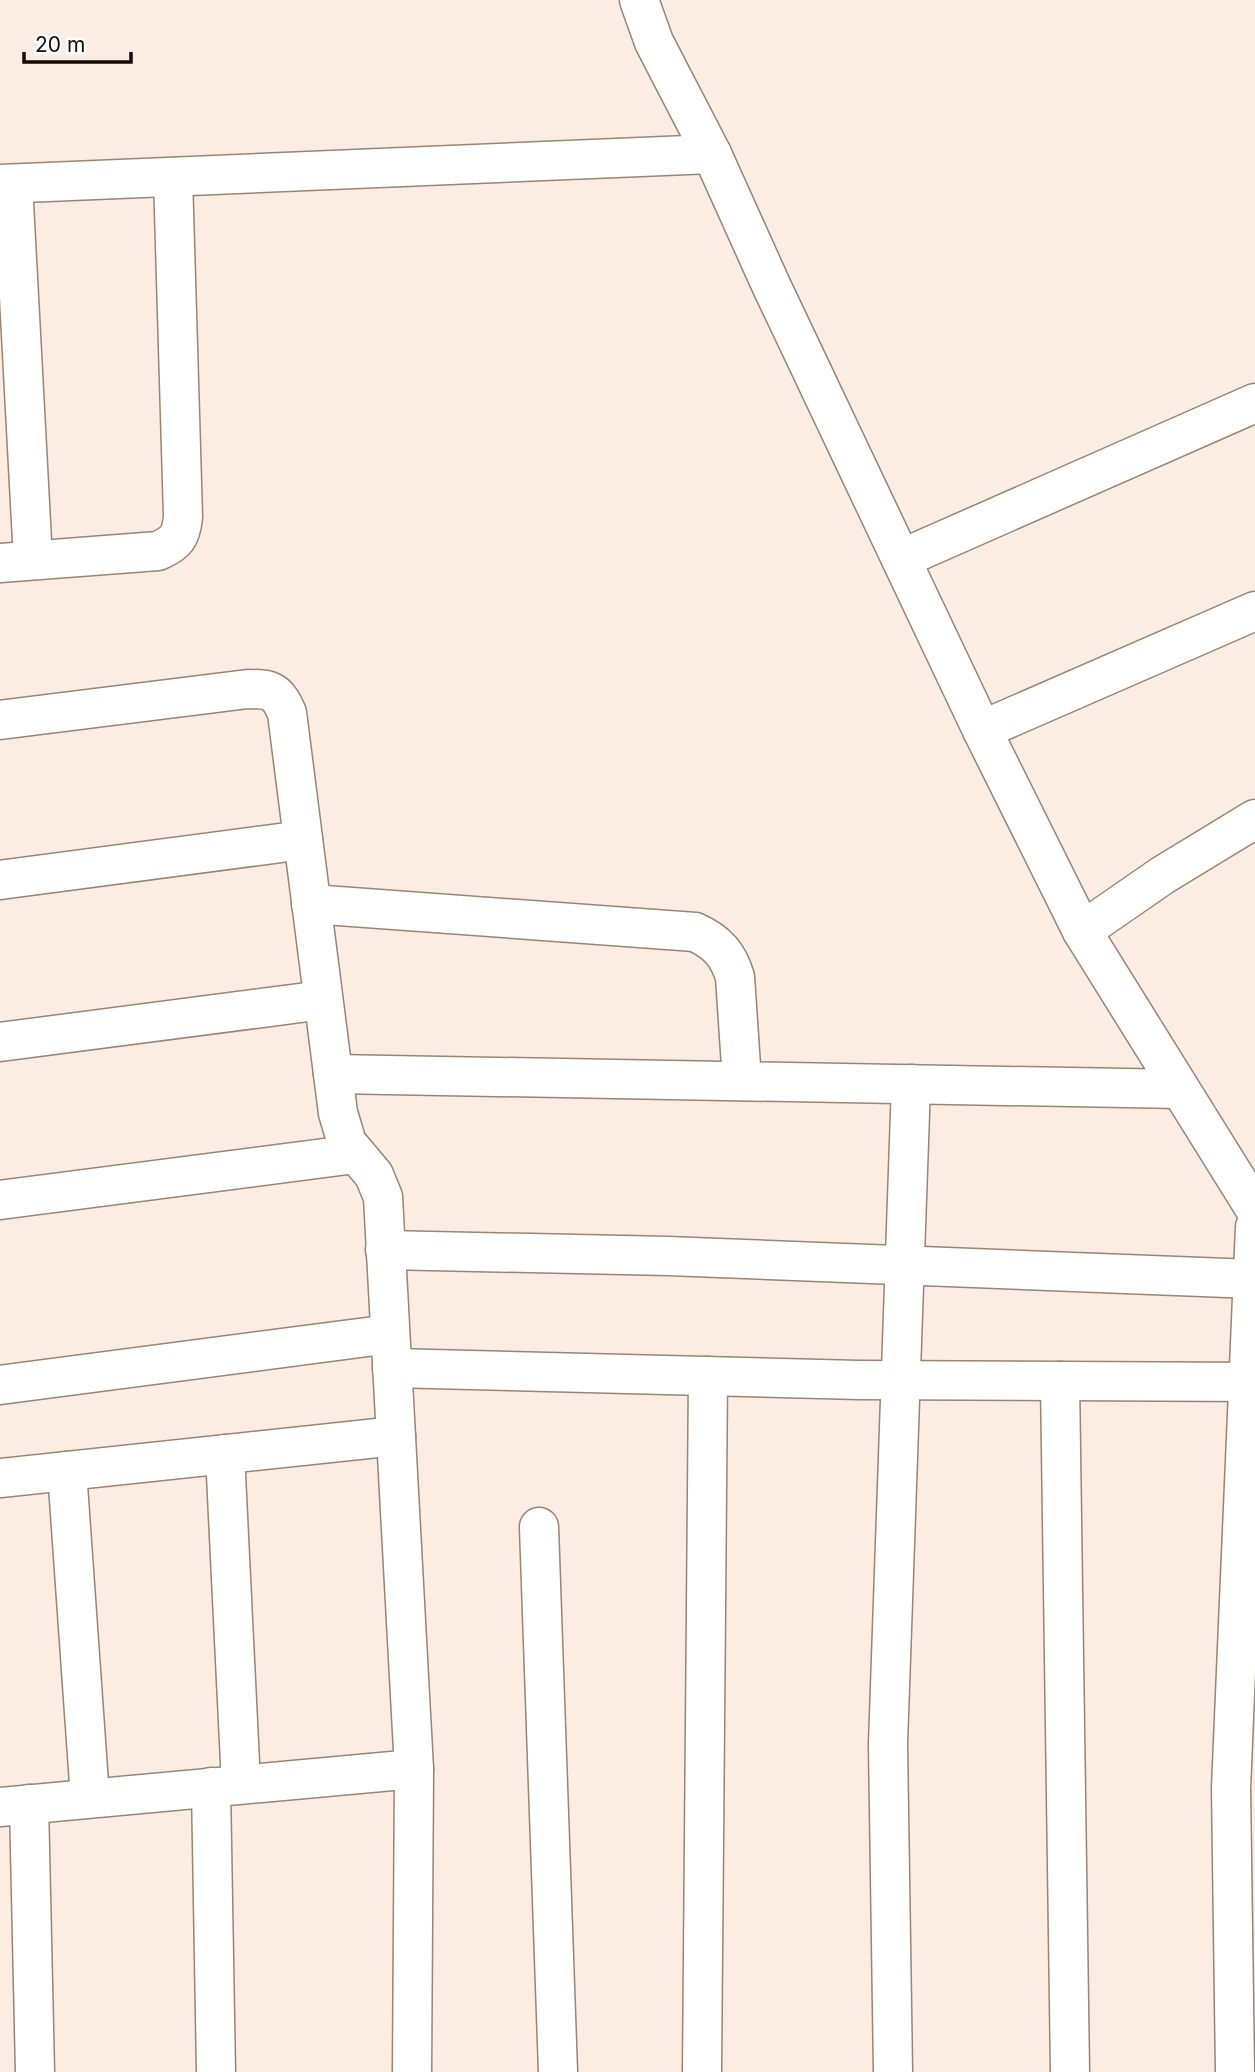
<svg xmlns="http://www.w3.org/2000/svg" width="1255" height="2072" viewBox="0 0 1255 2072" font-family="Inter,sans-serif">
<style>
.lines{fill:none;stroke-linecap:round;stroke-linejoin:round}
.minor-casing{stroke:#9a8473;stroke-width:41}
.tertiary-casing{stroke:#9a8473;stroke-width:41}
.minor{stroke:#fff;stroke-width:38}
.tertiary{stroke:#fff;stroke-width:38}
</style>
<rect width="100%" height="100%" fill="#fcede2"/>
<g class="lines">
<g class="minor-casing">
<g id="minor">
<polyline points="0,184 712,154"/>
<polyline points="13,184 33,560"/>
<polyline points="901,559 1255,403"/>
<path d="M0,563L158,551C176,543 181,537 183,517L173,177"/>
<path d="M0,720L248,689C272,689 277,691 287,713L338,1113L347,1143L374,1175L383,1197L414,1769L412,2072"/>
<polyline points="982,730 1255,611"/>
<polyline points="0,880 303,840"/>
<path d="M311,904L695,932C717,942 728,954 735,977L742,1081"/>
<polyline points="1082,931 1163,875 1255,819"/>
<polyline points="0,1042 323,1000"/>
<polyline points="333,1074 1180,1089"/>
<polyline points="0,1200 355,1154"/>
<polyline points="385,1250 668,1256 1253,1279"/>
<polyline points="392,1368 859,1380 1255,1382"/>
<polyline points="1060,1381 1070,2072"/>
<polyline points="0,1385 390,1334"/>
<polyline points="225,1454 241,1784"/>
<polyline points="67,1471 90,1798"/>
<polyline points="0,1478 396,1436"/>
<polyline points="539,1527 558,2072"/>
<polyline points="211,1787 216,2072"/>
<polyline points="29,1804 35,2072"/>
<polyline points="0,1807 414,1769"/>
<polyline points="702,2072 708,1376"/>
<polyline points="893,2072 888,1744 911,1084"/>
<polyline points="1235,2072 1231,1788 1255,1227"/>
</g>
</g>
<g class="tertiary-casing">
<polyline id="tertiary" points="639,0 654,42 712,154 771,285 982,730 1082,931 1255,1209"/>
</g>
<use href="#minor" class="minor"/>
<use href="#tertiary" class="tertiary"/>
</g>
<path d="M24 52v10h107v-10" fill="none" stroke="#140c06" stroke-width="3.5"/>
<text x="35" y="52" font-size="21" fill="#140c06" stroke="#fdfdfd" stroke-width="5" paint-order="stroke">20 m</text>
</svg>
